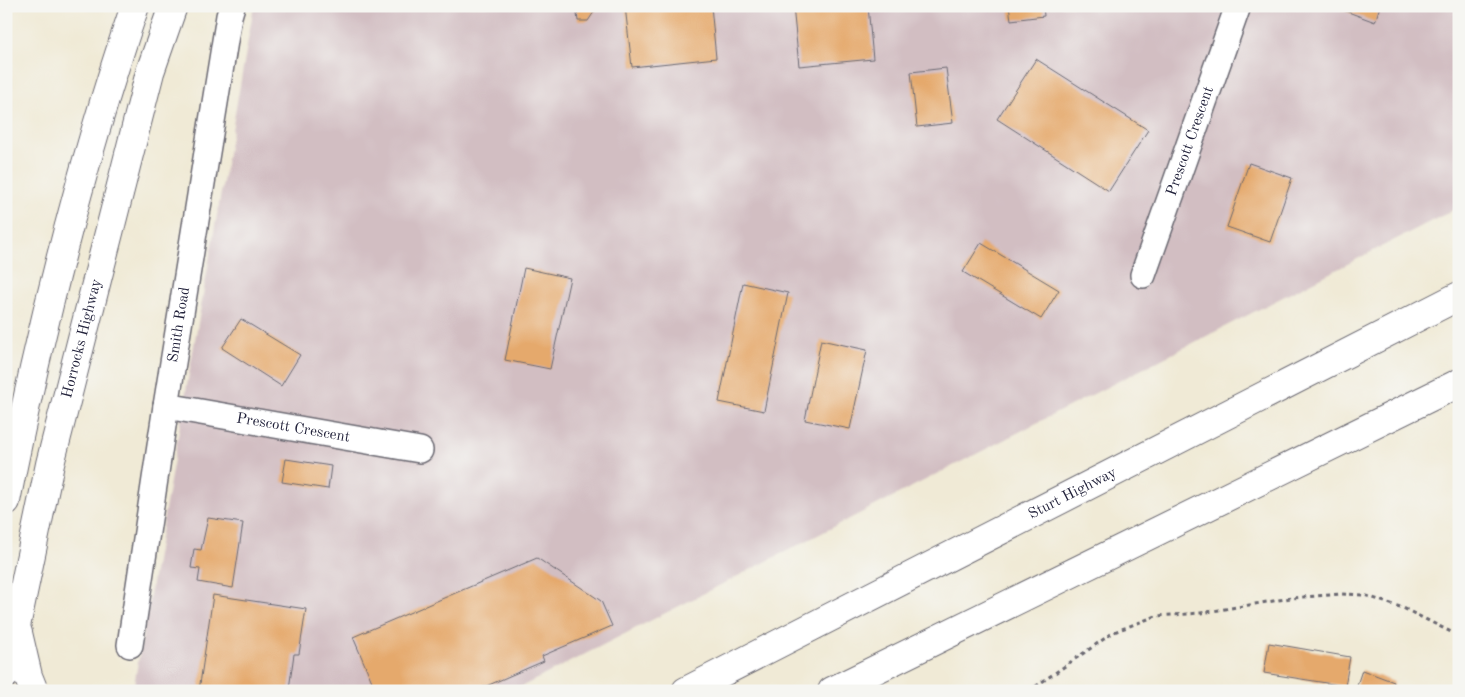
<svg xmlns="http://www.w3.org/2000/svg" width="1465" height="697" viewBox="0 0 1465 697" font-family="'Old Standard TT',serif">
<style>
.industrial{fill:#d2bec2}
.building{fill:#e5a96c}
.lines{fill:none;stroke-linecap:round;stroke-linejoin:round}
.minor-casing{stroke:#6a6871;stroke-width:28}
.highway-casing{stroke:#6a6871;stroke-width:30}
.path{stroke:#6a6871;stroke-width:3;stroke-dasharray:4 4;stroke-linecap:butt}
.minor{stroke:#fff;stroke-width:25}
.highway{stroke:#fff;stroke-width:28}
.labels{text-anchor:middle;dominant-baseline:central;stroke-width:4.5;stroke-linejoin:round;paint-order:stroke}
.street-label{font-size:15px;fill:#22223b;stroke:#f6f6f2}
</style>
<rect width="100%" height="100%" fill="#f6f6f2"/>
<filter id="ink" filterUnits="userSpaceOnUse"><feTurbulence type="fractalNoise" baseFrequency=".02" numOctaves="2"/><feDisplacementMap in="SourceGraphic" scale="10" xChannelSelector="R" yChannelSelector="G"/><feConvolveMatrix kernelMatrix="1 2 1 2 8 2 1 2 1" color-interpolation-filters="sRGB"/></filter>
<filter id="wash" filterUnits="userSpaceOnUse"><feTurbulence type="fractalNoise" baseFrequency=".0096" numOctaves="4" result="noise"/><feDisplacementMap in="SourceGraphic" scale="20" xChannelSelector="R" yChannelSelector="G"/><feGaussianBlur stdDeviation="1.12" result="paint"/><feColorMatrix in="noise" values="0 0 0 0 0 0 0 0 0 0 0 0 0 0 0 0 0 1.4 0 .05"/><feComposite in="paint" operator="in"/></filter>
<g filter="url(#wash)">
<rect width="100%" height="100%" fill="#f0ead6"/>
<polygon class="industrial" points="254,6 1459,6 1459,207 513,691 133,691"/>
<g id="blocks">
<g class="building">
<polygon points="576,6 598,6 588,21 578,21"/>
<polygon points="625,6 711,6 716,58 632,67"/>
<polygon points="793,6 868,6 873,59 799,66"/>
<polygon points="1009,6 1043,6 1044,16 1011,20"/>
<polygon points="1332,6 1380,6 1375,22"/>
<polygon points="1036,59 1148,130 1109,191 997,119"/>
<polygon points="946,68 953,123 917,127 911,72"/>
<polygon points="1249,163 1292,178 1270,242 1227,227"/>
<polygon points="981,243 1059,290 1041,319 963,272"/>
<polygon points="524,268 570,278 550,369 505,360"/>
<polygon points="743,283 788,293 764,411 719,402"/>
<polygon points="241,319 300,355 281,386 222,348"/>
<polygon points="821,340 867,350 850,429 805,420"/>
<polygon points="286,459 331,466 328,489 282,482"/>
<polygon points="208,518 243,523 233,588 198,582 200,569 191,568 194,549 201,550"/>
<polygon points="537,558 601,601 612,626 542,656 544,661 475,691 376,691 353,637"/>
<polygon points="213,595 306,609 299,654 294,654 289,689 296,691 199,691"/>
<polygon points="1269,643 1350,657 1345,686 1264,673"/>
<polygon points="1362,670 1394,682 1392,689 1395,691 1355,691"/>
</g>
</g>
</g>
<g filter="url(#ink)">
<use href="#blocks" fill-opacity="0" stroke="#6a6871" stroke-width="1"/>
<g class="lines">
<g class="minor-casing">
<g id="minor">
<path id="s1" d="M1143,275L1238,6"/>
<path id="s2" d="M166,406L420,450"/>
<path id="s3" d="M130,645L166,406L229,16L232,6"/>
</g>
</g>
<g class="highway-casing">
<g id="highway">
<path d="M6,501C39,334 80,167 135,6"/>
<polyline points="18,633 28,676 34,691"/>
<path id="s4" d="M6,674L50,464L150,72L173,6"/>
<path id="s5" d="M686,691L1459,296"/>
<polyline points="832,691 1459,383"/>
</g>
</g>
<polyline class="path" points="1029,691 1114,632 1156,616 1201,613 1291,598 1342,594 1364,595 1403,608 1459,636"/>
<use href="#minor" class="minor"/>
<use href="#highway" class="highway"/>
</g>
</g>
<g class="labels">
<g class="street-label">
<text stroke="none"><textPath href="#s1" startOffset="142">Prescott Crescent</textPath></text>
<text stroke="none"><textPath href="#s3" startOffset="324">Smith Road</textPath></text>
<text stroke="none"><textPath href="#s4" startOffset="344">Horrocks Highway</textPath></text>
<text stroke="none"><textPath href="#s2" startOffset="129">Prescott Crescent</textPath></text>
<text stroke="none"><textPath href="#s5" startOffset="434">Sturt Highway</textPath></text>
</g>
</g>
<rect width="1465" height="697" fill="none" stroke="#f6f6f2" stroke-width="25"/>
</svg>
